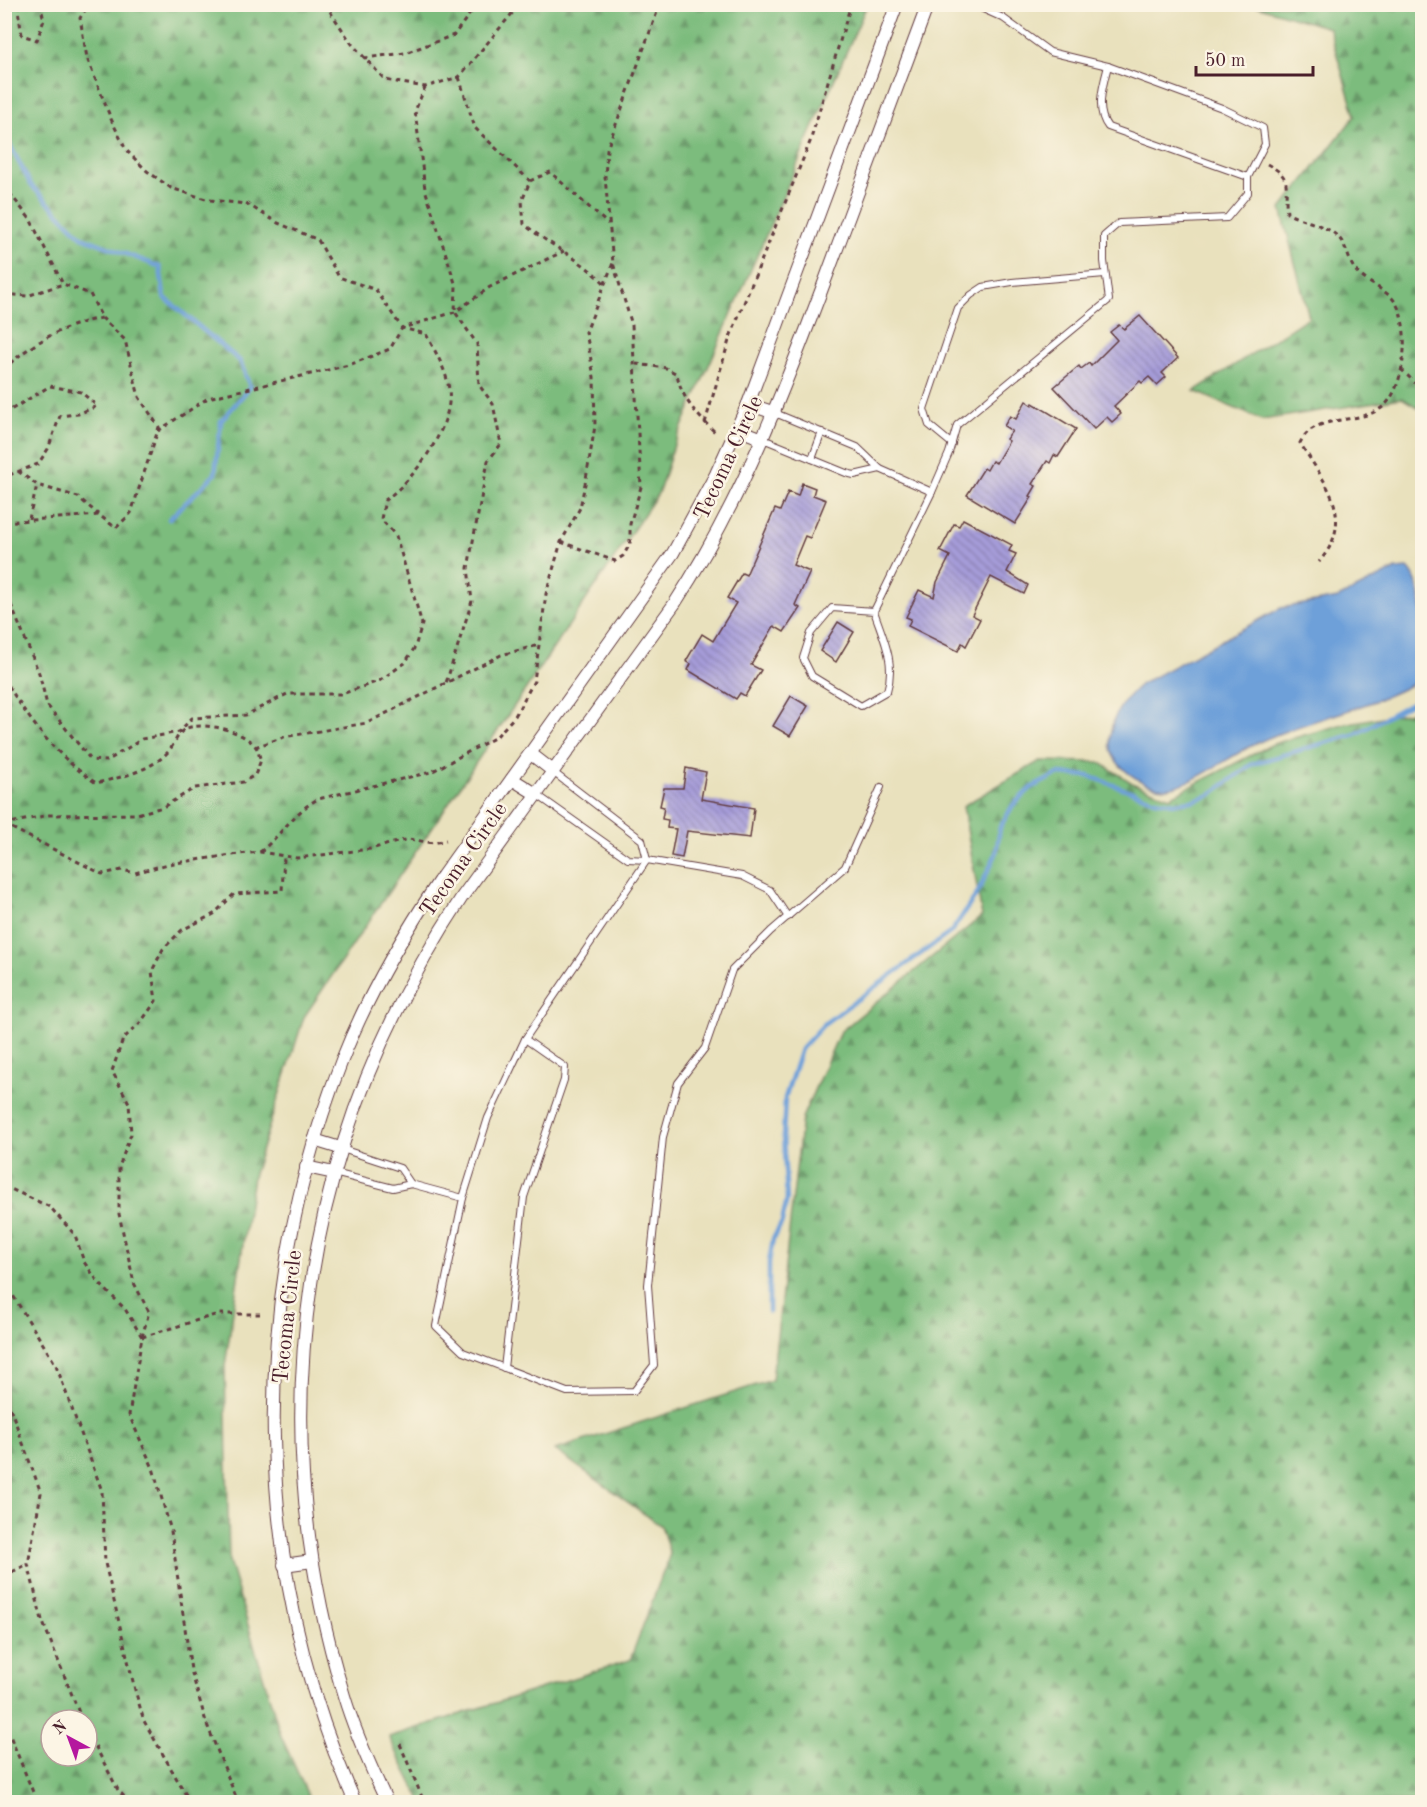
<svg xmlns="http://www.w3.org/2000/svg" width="1427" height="1807" viewBox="0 0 1427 1807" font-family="'Old Standard TT',serif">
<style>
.forest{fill:url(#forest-firs);stroke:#636e54;stroke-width:1.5;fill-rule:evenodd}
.water{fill:#6ea0d9;stroke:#5c6082;stroke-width:1.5}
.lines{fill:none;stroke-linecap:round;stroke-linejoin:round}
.stream{stroke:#6ea0d9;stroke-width:4.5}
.building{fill:url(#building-back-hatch)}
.lane-casing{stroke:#623c41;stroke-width:8}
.street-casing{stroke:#623c41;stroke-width:14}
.path{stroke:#623c41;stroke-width:3;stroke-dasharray:4.5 4.5;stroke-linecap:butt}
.lane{stroke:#fff;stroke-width:6}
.street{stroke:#fff;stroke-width:12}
.labels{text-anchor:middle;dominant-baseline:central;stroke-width:5;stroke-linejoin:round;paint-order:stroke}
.street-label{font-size:22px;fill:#4a1f2b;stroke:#fcf5e5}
</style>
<defs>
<pattern id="forest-firs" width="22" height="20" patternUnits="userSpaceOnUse" patternTransform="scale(1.5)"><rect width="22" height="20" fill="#7cbc7d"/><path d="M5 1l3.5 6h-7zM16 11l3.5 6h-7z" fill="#689867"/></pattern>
<pattern id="building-back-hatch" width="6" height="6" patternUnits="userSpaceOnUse" patternTransform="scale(1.5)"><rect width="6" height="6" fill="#a69cd9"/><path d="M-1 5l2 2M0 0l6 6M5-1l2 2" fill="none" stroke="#897fb0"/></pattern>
</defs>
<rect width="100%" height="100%" fill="#fcf5e5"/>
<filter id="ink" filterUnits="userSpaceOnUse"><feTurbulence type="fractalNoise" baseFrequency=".0167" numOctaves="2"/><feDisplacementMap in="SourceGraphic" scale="12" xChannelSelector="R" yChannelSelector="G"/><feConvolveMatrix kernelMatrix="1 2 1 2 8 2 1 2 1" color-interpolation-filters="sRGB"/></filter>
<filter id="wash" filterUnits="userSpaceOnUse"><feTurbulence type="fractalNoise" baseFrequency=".008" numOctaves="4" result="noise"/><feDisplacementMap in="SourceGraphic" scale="24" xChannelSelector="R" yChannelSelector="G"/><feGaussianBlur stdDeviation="1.35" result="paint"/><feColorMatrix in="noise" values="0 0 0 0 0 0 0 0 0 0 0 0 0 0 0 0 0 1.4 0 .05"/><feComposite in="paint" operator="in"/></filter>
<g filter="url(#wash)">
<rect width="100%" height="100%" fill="#e9e1bd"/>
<g class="forest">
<path d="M5,4L867,5L674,445L659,492L304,1017L253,1177L225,1366L229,1561L281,1736L311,1802H5ZM51,1720H87V1756H51Z"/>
<polygon points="1253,5 1422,5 1422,410 1402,398 1262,420 1194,391 1309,317 1281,209 1355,116 1329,28"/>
<polygon points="1422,710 1422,1802 422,1802 389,1737 630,1660 670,1554 661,1526 555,1450 772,1380 802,1118 840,1032 982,916 963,806 1040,761 1099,762 1134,784 1170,797 1273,744 1343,724"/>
</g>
<path class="water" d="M1408,568C1427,585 1422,649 1422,676L1420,680C1366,711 1305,719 1251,746C1229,757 1188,788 1165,788C1143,787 1110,766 1110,742C1110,718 1123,699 1141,684L1281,608L1338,598L1396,569Z"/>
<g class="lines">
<g class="stream">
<polyline points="4,134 31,185 82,237 160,267 164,297 240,361 250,387 221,421 215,474 169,519"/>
<polyline points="769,1312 769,1262 773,1239 782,1222 787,1199 783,1137 785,1098 801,1049 825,1023 951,932 977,894 996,854 1000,827 1013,805 1031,788 1058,774 1089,776 1155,800 1174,803 1192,801 1210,795 1252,764 1356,734 1422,697"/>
</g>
</g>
<g id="blocks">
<g class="building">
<polygon points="1140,316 1178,358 1162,373 1166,377 1157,385 1149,377 1142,383 1140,381 1114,406 1121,414 1112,422 1107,417 1094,429 1054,387 1079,366 1081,369 1089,363 1091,366 1117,340 1110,332 1119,325 1124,329"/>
<polygon points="1026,401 1032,405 1033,403 1076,429 1058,457 1054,455 1050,463 1047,461 1032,484 1036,486 1030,496 1032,497 1015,524 967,495 984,468 987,470 992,461 996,463 1009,441 1006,439 1012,431 1004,426 1010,416 1016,419"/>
<polygon points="802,483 815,488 813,495 826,500 810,538 805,536 793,565 810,572 795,605 800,608 784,632 774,626 751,665 761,670 745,696 740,693 736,699 688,670 691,664 686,661 702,634 713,641 736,603 727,598 742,573 746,575 775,509 780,511 788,492 798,496"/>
<polygon points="963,519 1012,545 1009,551 1016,554 1007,572 1028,585 1024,594 991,577 972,615 980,619 966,646 962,643 958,651 908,626 911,619 906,617 919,590 934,597 937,582 950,556 940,551 954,524 959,526"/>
<polygon points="838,622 854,632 836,662 820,651"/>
<polygon points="791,696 808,706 790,736 773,726"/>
<polygon points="686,768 706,772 701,799 754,808 750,838 687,831 682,858 671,856 676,829 667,828 668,820 662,819 664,807 660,806 664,788 683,788"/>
</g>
</g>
</g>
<g filter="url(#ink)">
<use href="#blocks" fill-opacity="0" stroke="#623c41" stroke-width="1.5"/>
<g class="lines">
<g class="lane-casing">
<g id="lane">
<polyline points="972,4 1003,18 1050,52 1108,66"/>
<path d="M775,413L857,447L880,469L932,492L949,453L957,425L1109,300L1104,261V236L1119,223L1227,218L1248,193V177L1108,127C1095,110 1103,85 1108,66L1222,108L1263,128L1265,144L1248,177"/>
<polyline points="763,439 846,473 854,475 880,469"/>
<polyline points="952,444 929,425 924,409 958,308 971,295 983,287 1012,282 1105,274"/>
<polyline points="812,459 822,432"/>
<path d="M874,611L832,608L811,633L803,658L812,676L861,706L887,691C896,662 883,638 874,611L932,492"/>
<polyline points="536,794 628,859 647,860 642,840 553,772"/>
<polyline points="342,1149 400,1168 411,1184"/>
<polyline points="334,1173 393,1188 411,1184 463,1198 436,1326 463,1352 567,1392 634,1391 654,1365 648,1285 663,1137 678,1083 705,1048 732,970 771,931 845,867 881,787"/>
<polyline points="463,1198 488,1118 525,1039"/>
<polyline points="504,1368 524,1197 564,1080 565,1067 525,1039 647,860 742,876 770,890 788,917"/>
</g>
</g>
<g class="street-casing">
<g id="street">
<polyline points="748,404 775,413"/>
<polyline points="737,429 763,439"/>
<polyline points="531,754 553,771"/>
<polyline points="512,779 536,794"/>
<polyline points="314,1140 340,1148"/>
<polyline points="306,1167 334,1173"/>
<polyline points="284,1565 312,1561"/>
<path d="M355,1802C250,1566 248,1300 342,1060C367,996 401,938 439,881L673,553L716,474L748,404L897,4"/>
<path d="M387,1802C371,1768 355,1733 344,1696C259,1418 302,1139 462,897L675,603C742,500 783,392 826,278C860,187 894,96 928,4"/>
</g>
</g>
<g class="path">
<polyline points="17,4 22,35 37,40 44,20 40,4"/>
<polyline points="325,4 352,44 385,80 425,87 459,77 520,4"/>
<polyline points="364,58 405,53 454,35 477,4"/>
<polyline points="459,77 475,128 530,181"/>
<polyline points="425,87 415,111 425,189 456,286 455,312 477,344 479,385 493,404 501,444 488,461 468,568 472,601 446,683"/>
<path d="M1267,164C1295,179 1283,185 1287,213C1301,221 1324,224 1336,235C1348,245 1347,260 1356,271C1365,282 1382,288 1392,298C1412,319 1406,385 1385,405C1361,427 1315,411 1300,443C1325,483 1357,518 1319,562"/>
<polyline points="4,186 30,219 63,284"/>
<path d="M604,283C580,258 550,246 524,224L522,201L530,181L550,172L608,224"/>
<path d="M4,294L27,296L63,284L90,294L102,318C66,324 31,343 4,369"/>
<path d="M636,364L666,368L677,374C682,400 697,415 716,433"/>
<polyline points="1401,369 1422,390"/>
<polyline points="4,414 50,386 81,392 97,406 78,414 60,416 48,449 38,464 4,477"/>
<polyline points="705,423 730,337 810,142 851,4"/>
<polyline points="158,431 208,398 349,365 390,349 402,328 455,312 490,287 564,251"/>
<polyline points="18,471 37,485 78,497 99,515"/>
<polyline points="29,519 37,485"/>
<polyline points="4,522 99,515 116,528 131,513 159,427 139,397 125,340 102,318"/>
<polyline points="561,542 615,561 623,556 630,544 630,524 641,487 632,325 613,263 605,177 607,149 660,4"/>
<path d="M4,588L39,673L47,705L91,760L107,761L142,739L179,732L192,718L246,715L287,694H342L379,681L405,663L415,647L422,624L396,536L381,519L385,500C413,481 454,426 449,390C447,371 435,351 426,334L402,328L376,290L339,277L318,240L278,223L247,204L209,200L171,188L147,171L126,150L111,119L87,58L80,18L89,4"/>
<path d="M4,678C28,720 56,756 96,783C119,778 150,771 167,753C175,745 177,732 187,728C206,722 243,730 256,747C258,750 259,756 261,760L255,775L243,782L195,788L163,807L137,814L49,815L5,824"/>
<polyline points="255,747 284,737 367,723 501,655 539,645"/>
<polyline points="4,824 102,874 122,870 135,873 168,864 239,854 260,852 297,858 370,849 409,839 433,843 446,840"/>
<path d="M260,852C281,835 295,811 318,799L431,772L496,737L515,716L534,681L546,594L561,542L580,508L586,479L595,426L594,377L586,332L613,263"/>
<polyline points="4,1186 50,1207 75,1235 84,1262 99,1283 125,1309 142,1337 129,1415 153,1468 171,1531 191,1670 206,1722 238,1802"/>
<polyline points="4,1281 56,1365 102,1491 105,1563 135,1690 144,1721 190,1802"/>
<polyline points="142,1337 149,1312 134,1283 119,1214 119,1167 131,1134 129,1103 112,1071 123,1039 141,1022 156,1001 152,971 163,949 182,930 214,914 234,894 282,891 284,857"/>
<polyline points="142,1337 218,1314 260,1314"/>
<polyline points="4,1391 41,1493 28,1564 42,1620 82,1720"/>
<polyline points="4,1576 28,1564"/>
<polyline points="4,1721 37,1802"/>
<polyline points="87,1730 118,1790 129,1802"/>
<polyline points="400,1744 424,1802"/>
</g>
<use href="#lane" class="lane"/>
<use href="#street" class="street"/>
</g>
</g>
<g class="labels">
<g class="street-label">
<text transform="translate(729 458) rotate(-65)">Tecoma Circle</text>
<text transform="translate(464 860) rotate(-55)">Tecoma Circle</text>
<text transform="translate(288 1317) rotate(-84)">Tecoma Circle</text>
</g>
</g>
<rect width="1427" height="1807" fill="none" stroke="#fcf5e5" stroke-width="24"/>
<g transform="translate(69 1738) rotate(319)"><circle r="28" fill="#fcf5e5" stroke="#b59f9b" stroke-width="1.5"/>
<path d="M0-4.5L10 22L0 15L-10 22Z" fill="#b5179e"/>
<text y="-9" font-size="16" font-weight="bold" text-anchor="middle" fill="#4a1f2b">N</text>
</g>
<path d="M1196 66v9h117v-9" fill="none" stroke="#4a1f2b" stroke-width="3"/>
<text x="1205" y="66" font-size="18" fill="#4a1f2b" stroke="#fcf5e5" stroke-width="4.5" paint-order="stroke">50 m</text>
</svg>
